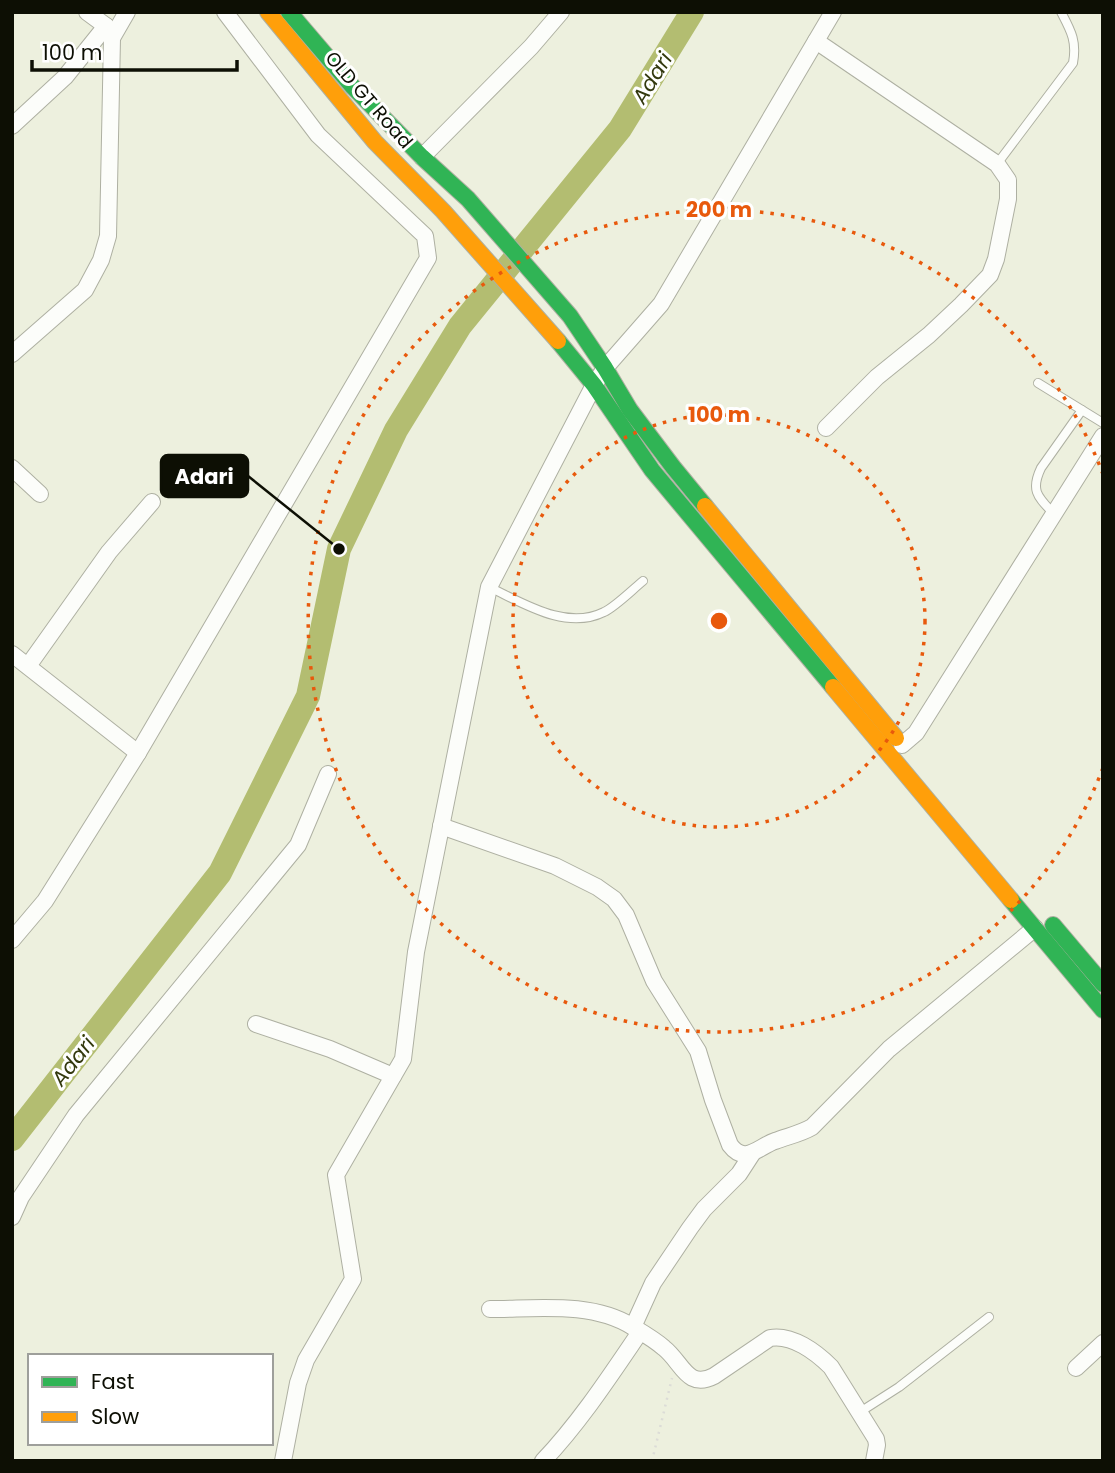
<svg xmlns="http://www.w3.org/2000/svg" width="1115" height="1473" viewBox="0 0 1115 1473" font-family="Poppins,sans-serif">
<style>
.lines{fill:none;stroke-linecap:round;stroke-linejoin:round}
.river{stroke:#b3bd71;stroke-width:24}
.lane-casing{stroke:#aeb0a2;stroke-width:10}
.street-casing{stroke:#aeb0a2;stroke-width:18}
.fast-casing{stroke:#aeb0a2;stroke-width:18}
.slow-casing{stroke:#aeb0a2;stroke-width:18}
.path{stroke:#dcdcd7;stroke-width:2.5;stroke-dasharray:2 5;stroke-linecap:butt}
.lane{stroke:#fcfdfa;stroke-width:8}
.street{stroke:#fcfdfa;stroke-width:16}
.fast{stroke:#30b455;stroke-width:16}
.slow{stroke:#ff9f0a;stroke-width:16}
.ring{fill:none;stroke:#e8590c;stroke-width:3.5;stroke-dasharray:3.5 7}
.labels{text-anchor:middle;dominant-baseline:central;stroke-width:6;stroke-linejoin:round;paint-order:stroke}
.street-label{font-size:19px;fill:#0d0f04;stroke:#fff}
.water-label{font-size:21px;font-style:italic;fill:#33390e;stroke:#fff}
.centre{fill:#e8590c;stroke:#fff;stroke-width:3.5}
.ring-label{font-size:21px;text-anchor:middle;font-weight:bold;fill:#e8590c;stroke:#fff;stroke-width:6;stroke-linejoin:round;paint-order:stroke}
.leader{fill:none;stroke:#0d0f04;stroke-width:2.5}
.callout-dot{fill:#0d0f04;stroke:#fff;stroke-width:2.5}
.callout{fill:#0d0f04;stroke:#0d0f04;stroke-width:2.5}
.callout-label{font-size:21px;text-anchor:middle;font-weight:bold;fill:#fff}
</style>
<rect width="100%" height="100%" fill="#edf0de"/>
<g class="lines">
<polyline class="river" points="12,1139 220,873 308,696 339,549 396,430 460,326 620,129 692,12"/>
<g class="lane-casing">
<g id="lane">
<path d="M997,164L1073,63C1077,41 1071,31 1061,12"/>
<polyline points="1038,383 1103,423"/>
<path d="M1054,514C1038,497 1030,491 1041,468L1082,410"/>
<path d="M489,587C523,603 566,631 604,612C615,607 632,590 643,581"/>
<polyline points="860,1412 899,1387 989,1317"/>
</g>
</g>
<g class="street-casing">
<g id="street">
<polyline points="87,12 106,26 110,34"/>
<polyline points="816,41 997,164 1008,180 1008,199 996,259 990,275 961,305 929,335 877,377 826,428"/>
<polyline points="12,126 65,77 106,26"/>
<polyline points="422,157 531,47 561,12"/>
<polyline points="12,354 85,290 101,260 108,236 112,38 127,12"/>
<polyline points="12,468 40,494"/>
<polyline points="12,654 138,753"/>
<polyline points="28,666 109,552 152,502"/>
<polyline points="902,745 916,733 1103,436"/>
<path d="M441,826L555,866L597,887L614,899L626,915L654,981L698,1051L713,1100L730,1145C745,1165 758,1147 775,1141C788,1136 800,1134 812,1127L889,1049L1035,928"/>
<polyline points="12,940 45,901 138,753 428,258 425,236 318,135 225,12"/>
<polyline points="256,1024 330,1049 393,1076"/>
<polyline points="12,1217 21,1197 76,1115 298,845 328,774"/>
<path d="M490,1309C536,1309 592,1301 633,1327C643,1333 655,1340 664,1348C682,1362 687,1390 714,1376L770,1338C792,1334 816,1352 831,1367L876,1439L877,1445L874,1461"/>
<polyline points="633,1327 653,1283 690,1228 704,1209 739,1174 752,1154"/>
<polyline points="1076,1368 1103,1343"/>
<polyline points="283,1461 298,1383 306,1360 353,1279 336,1175 403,1059 416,952 489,587 594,385 605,368 661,304 833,12"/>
<path d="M543,1461C580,1422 610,1376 640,1332"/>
</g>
</g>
<g class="fast-casing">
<g id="fast">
<polyline points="289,12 353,87 422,157 468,199 570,316 605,368 630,410 673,467 705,506"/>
<polyline points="558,341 594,385 652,470 833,687"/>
<polyline points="1011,900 1103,1010"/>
<polyline points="1053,925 1103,984"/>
</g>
</g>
<g class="slow-casing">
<g id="slow">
<polyline points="268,12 375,142 443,211 558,341"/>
<polyline points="705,506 896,738"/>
<polyline points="833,687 1011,900"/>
</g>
</g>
<polyline class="path" points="652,1461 672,1378"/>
<use href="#lane" class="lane"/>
<use href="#street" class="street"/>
<use href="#fast" class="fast"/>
<use href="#slow" class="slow"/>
</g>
<g class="ring">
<circle cx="719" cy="621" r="206"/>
<path d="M1103 768A411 411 0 1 1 1103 474"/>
</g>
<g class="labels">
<g class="street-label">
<text transform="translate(369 100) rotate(49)">OLD GT Road</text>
</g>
<g class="water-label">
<text transform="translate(652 78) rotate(-58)">Adari</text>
<text transform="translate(73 1061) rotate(-52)">Adari</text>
</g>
</g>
<circle cx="719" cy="621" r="10" class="centre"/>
<g class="ring-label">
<text x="719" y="217">200 m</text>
<text x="719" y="422">100 m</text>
</g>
<path class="leader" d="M339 549L248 476"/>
<circle class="callout-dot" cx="339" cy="549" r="7"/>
<rect class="callout" x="161" y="455" width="87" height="42" rx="7"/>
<g class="callout-label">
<text x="204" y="484">Adari</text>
</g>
<rect width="1115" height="1473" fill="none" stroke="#0d0f04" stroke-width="28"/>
<rect x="28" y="1354" width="245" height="91" fill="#ffffff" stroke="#9e9f9b" stroke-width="2"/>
<rect x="42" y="1377" width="35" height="10" fill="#30b455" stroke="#9e9f9b" stroke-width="2"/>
<text x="91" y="1389" font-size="21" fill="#0d0f04">Fast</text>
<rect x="42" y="1412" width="35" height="10" fill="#ff9f0a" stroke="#9e9f9b" stroke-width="2"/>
<text x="91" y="1424" font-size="21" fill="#0d0f04">Slow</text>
<path d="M32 60v10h205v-10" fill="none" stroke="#0d0f04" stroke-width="3.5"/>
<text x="42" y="60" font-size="21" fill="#0d0f04" stroke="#ffffff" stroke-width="5" paint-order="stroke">100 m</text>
</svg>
